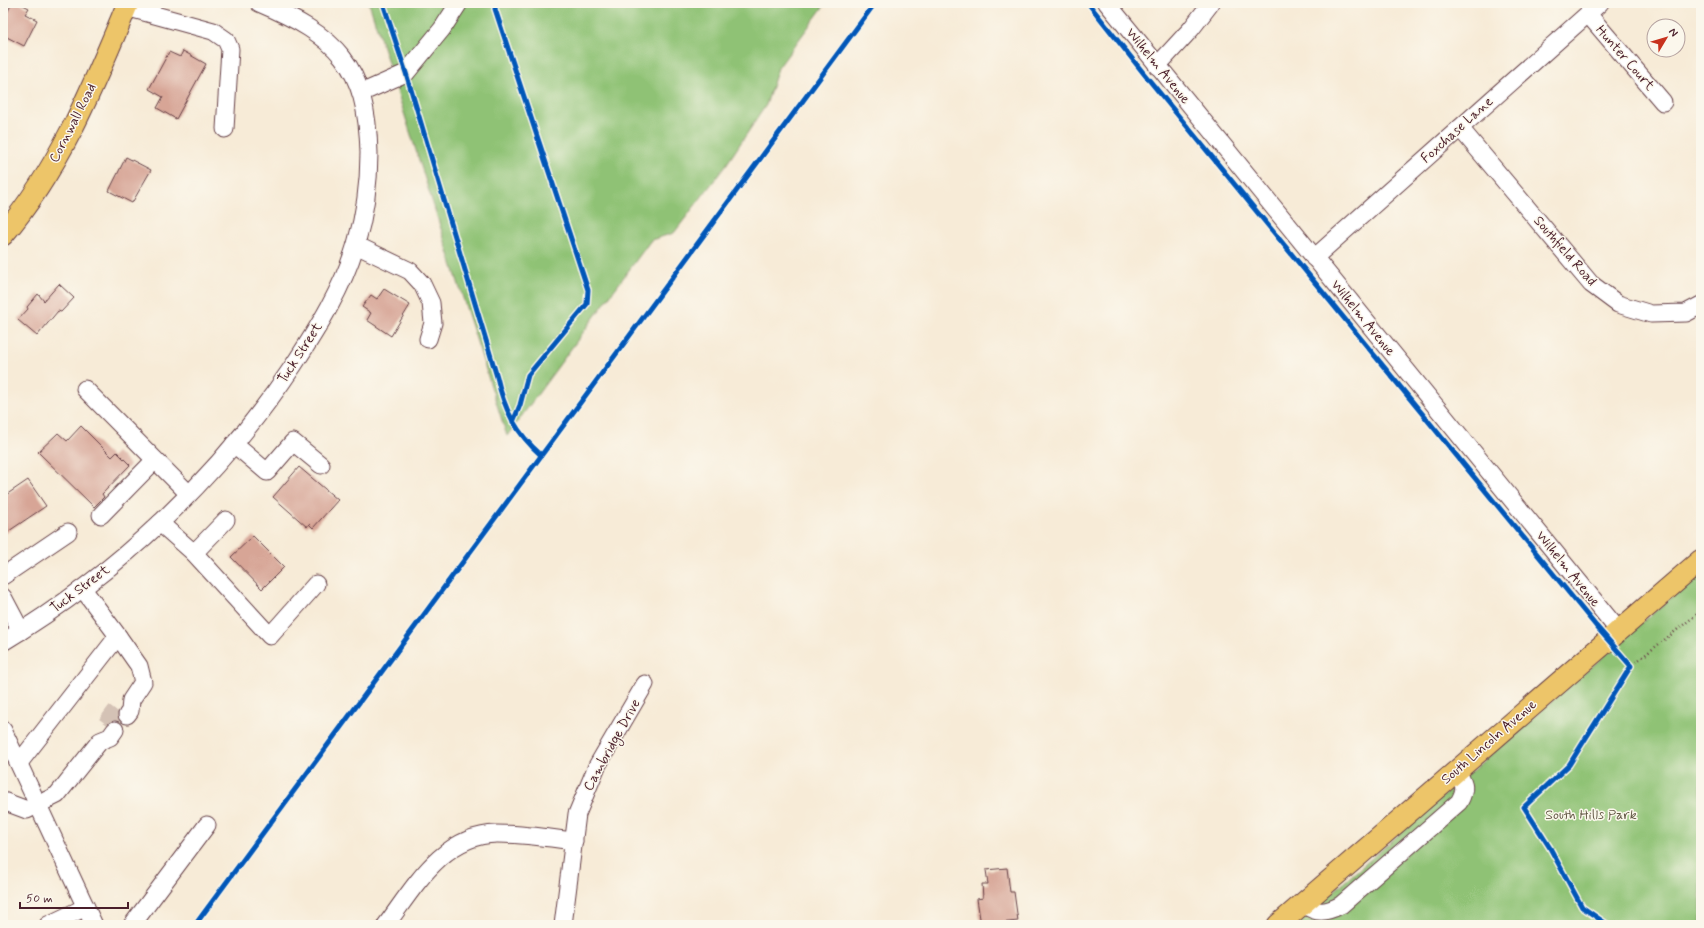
<svg xmlns="http://www.w3.org/2000/svg" width="1704" height="928" viewBox="0 0 1704 928" font-family="Mynerve,sans-serif">
<style>
.green{fill:#8fc274;stroke:#6c7050}
.building{fill:#d7a596}
.lines{fill:none;stroke-linecap:round;stroke-linejoin:round}
.minor-tunnel{stroke:#d4c2b5;stroke-width:17;stroke-dasharray:17 8;stroke-linecap:butt}
.minor-casing{stroke:#643e45;stroke-width:19}
.major-casing{stroke:#643e45;stroke-width:23}
.path{stroke:#643e45;stroke-width:2.5;stroke-dasharray:1 3;stroke-linecap:butt}
.minor{stroke:#fff;stroke-width:17}
.major{stroke:#edc569;stroke-width:21}
.cycleway-casing{stroke:#fbf7ec;stroke-width:8}
.cycleway{stroke:#0057b8;stroke-width:5}
.labels{text-anchor:middle;dominant-baseline:central;stroke-width:3;stroke-linejoin:round;paint-order:stroke}
.street-label{font-size:14px;fill:#4a1f2b;stroke:#fbf7ec}
.park-label{font-size:14px;fill:#625845;stroke:#fbf7ec}
</style>
<rect width="100%" height="100%" fill="#fbf7ec"/>
<filter id="ink" filterUnits="userSpaceOnUse"><feTurbulence type="fractalNoise" baseFrequency=".025" numOctaves="2"/><feDisplacementMap in="SourceGraphic" scale="8" xChannelSelector="R" yChannelSelector="G"/><feConvolveMatrix kernelMatrix="1 2 1 2 8 2 1 2 1" color-interpolation-filters="sRGB"/></filter>
<filter id="wash" filterUnits="userSpaceOnUse"><feTurbulence type="fractalNoise" baseFrequency=".012" numOctaves="4" result="noise"/><feDisplacementMap in="SourceGraphic" scale="16" xChannelSelector="R" yChannelSelector="G"/><feGaussianBlur stdDeviation="0.9" result="paint"/><feColorMatrix in="noise" values="0 0 0 0 0 0 0 0 0 0 0 0 0 0 0 0 0 1.4 0 .05"/><feComposite in="paint" operator="in"/></filter>
<g filter="url(#wash)">
<rect width="100%" height="100%" fill="#f7ebd7"/>
<g class="green">
<polygon points="369,3 826,3 778,68 766,105 726,165 674,233 651,240 507,436"/>
<polygon points="1701,572 1701,925 1295,925 1675,594"/>
</g>
<g id="blocks">
<g class="building">
<polygon points="12,3 19,3 29,8 25,14 37,20 24,46 3,35 3,21"/>
<polygon points="183,51 206,64 176,119 157,108 163,97 149,89 169,52 180,57"/>
<polygon points="126,157 151,170 132,203 109,191"/>
<polygon points="59,284 74,298 61,312 58,311 37,336 18,320 28,309 27,307 38,294 44,301"/>
<polygon points="384,289 410,305 391,336 367,320 371,313 362,307 371,295 377,299"/>
<polygon points="81,426 112,457 117,452 130,465 102,494 104,497 94,507 38,452 58,433 67,441"/>
<polygon points="299,467 338,500 313,528 309,524 307,527 273,497"/>
<polygon points="28,480 46,506 3,535 3,497"/>
<polygon points="253,536 284,567 262,589 231,557"/>
<polygon points="1007,868 1010,892 1014,892 1018,921 981,925 977,899 983,898 982,884 988,884 986,870"/>
</g>
</g>
</g>
<g filter="url(#ink)">
<use href="#blocks" fill-opacity="0" stroke="#643e45" stroke-width="1"/>
<g class="lines">
<polyline class="minor-tunnel" points="106,724 118,708"/>
<g class="minor-casing">
<g id="minor">
<polyline points="1107,3 1619,631"/>
<polyline points="126,7 213,31 226,40 230,49 225,129"/>
<polyline points="1588,14 1663,102"/>
<polyline points="1157,66 1191,29 1211,3"/>
<polyline points="361,93 406,73 442,29 459,3"/>
<polyline points="1460,128 1591,284 1618,304 1651,314 1686,313 1701,305"/>
<polyline points="356,245 410,271 422,284 431,303 433,323 428,339"/>
<polyline points="1314,258 1600,3"/>
<polyline points="85,389 189,494"/>
<polyline points="234,444 267,472 293,442 321,465"/>
<polyline points="101,515 155,460"/>
<polyline points="160,523 194,553 226,520"/>
<polyline points="194,553 270,636 316,584"/>
<polyline points="3,576 68,532"/>
<polyline points="3,597 21,631"/>
<polyline points="118,636 139,666 143,682 131,700 130,711 127,715"/>
<path d="M3,642C118,573 218,478 293,366C318,328 343,288 356,244C365,214 369,184 369,153C367,65 337,36 259,3"/>
<polyline points="3,730 94,925"/>
<polyline points="19,763 118,636 83,589"/>
<polyline points="3,801 27,810 57,795 100,741 110,737 115,730"/>
<path d="M1303,904C1317,914 1325,913 1341,905L1459,802C1467,788 1464,784 1457,771"/>
<polyline points="48,925 86,907"/>
<polyline points="132,925 207,825"/>
<path d="M386,925C415,886 443,835 497,834C523,834 549,838 574,841"/>
<polyline points="563,925 577,814 597,766 645,684"/>
</g>
</g>
<g class="major-casing">
<g id="major">
<path d="M3,235C61,167 94,84 128,3"/>
<polyline points="1278,925 1701,560"/>
</g>
</g>
<polyline class="path" points="1608,925 1582,907 1550,848 1524,807 1569,765 1631,666 1701,611"/>
<use href="#minor" class="minor"/>
<use href="#major" class="major"/>
<g class="cycleway-casing">
<g id="cycleway">
<path d="M383,3L406,73L497,377C504,409 516,433 541,455"/>
<polyline points="496,3 495,9 588,290 587,304 528,375 520,405 513,422"/>
<polyline points="1088,3 1145,75 1596,626 1631,666 1569,765 1524,807 1550,848 1582,907 1608,925"/>
<polyline points="195,925 875,3"/>
</g>
</g>
<use href="#cycleway" class="cycleway"/>
</g>
</g>
<g class="labels">
<g class="street-label">
<text transform="translate(1625 58) rotate(49)">Hunter Court</text>
<text transform="translate(1158 66) rotate(51)">Wilhelm Avenue</text>
<text transform="translate(73 123) rotate(-63)">Cornwall Road</text>
<text transform="translate(1457 130) rotate(-42)">Foxchase Lane</text>
<text transform="translate(1565 251) rotate(49)">Southfield Road</text>
<text transform="translate(1363 318) rotate(51)">Wilhelm Avenue</text>
<text transform="translate(300 353) rotate(-57)">Tuck Street</text>
<text transform="translate(1568 569) rotate(51)">Wilhelm Avenue</text>
<text transform="translate(80 589) rotate(-37)">Tuck Street</text>
<text transform="translate(1489 742) rotate(-41)">South Lincoln Avenue</text>
<text transform="translate(612 745) rotate(-61)">Cambridge Drive</text>
</g>
<g class="park-label">
<text x="1591" y="815">South Hills Park</text>
</g>
</g>
<rect width="1704" height="928" fill="none" stroke="#fbf7ec" stroke-width="16"/>
<g transform="translate(1666 38) rotate(52)"><circle r="19" fill="#fbf7ec" stroke="#b4a19f"/>
<path d="M0-3L7 15L0 10L-7 15Z" fill="#c8321e"/>
<text y="-6" font-size="11" font-weight="bold" text-anchor="middle" fill="#4a1f2b">N</text>
</g>
<path d="M20 902v6h108v-6" fill="none" stroke="#4a1f2b" stroke-width="2"/>
<text x="26" y="902" font-size="12" fill="#4a1f2b" stroke="#fbf7ec" stroke-width="3" paint-order="stroke">50 m</text>
</svg>
